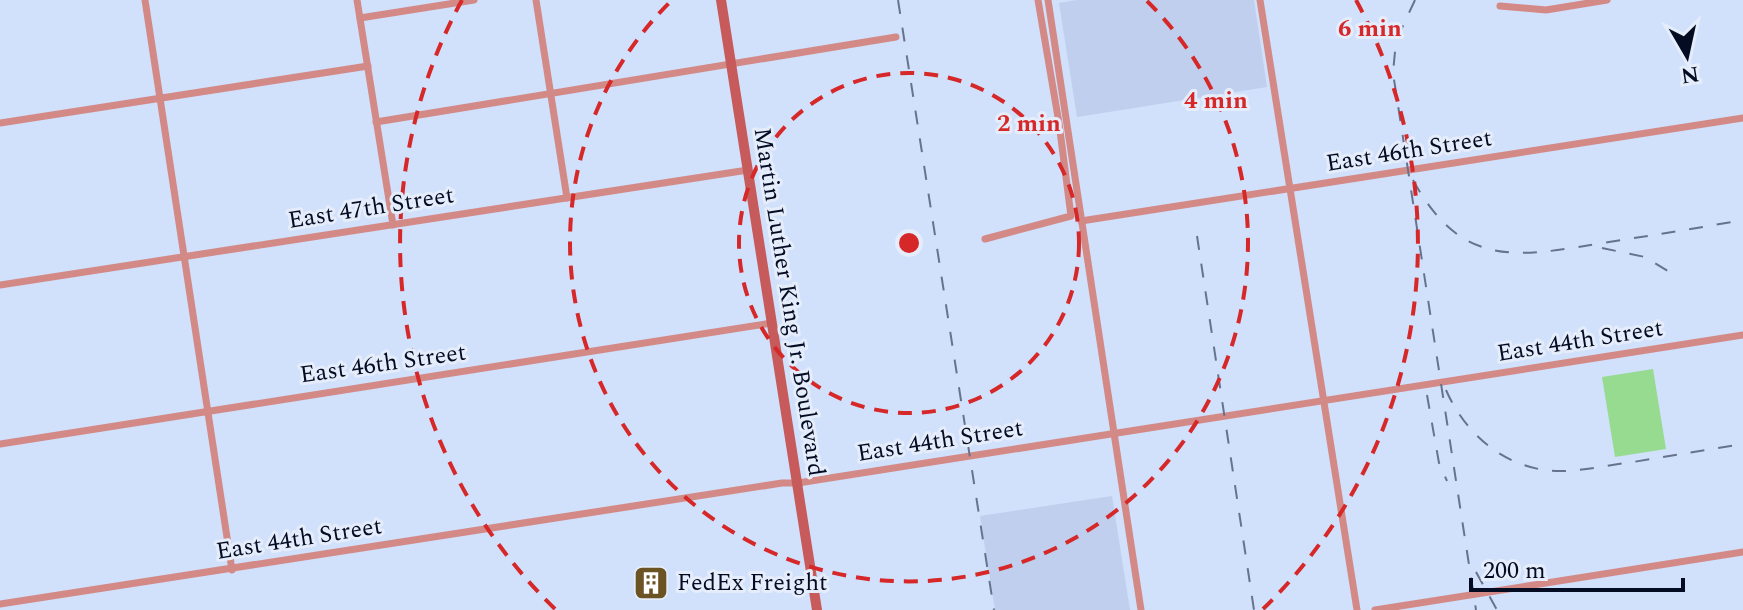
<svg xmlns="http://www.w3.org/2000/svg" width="1743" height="610" viewBox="0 0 1743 610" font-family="Spectral,serif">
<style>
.built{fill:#bfcfed}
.green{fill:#97db91}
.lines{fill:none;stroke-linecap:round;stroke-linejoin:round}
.street{stroke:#d38986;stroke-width:7}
.secondary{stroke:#c75a5a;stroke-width:10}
.rail{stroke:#67738c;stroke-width:2;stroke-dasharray:14 14;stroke-linecap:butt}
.ring{fill:none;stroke:#d62828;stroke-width:4;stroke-dasharray:14 10}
.labels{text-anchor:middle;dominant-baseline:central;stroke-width:6;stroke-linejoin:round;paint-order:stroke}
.street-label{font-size:24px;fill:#030c23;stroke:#e5edfb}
.poi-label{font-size:24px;fill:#030c23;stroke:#e5edfb;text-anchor:start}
.centre{fill:#d62828;stroke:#e5edfb;stroke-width:4}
.ring-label{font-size:24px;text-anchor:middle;font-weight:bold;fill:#d62828;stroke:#e5edfb;stroke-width:6;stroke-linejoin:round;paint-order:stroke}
</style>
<rect width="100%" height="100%" fill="#d1e0fb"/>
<g class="built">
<polygon points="1077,0 1254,0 1267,87 1077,117 1059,3"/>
<polygon points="1112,496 1130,610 995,610 980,516"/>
</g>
<polygon class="green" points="1653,369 1666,449 1615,457 1602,377"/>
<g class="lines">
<g class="street">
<polyline points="145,0 232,570"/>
<polyline points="357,0 393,225"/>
<polyline points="536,0 567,198"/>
<polyline points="1048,0 1141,610"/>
<polyline points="1260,0 1357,610"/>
<polyline points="1500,6 1546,10 1607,0"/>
<polyline points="360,18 474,0"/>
<polyline points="376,122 896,37"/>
<polyline points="0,123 368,66"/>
<polyline points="1081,221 1743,118"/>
<polyline points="985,239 1071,216 1059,123 1038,0"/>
<polyline points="0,285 748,170"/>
<polyline points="0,444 772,323"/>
<polyline points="0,604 782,483 798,483 1743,335"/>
<polyline points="1375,610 1743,552"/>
</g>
<polyline class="secondary" points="721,0 817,610"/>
<g class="rail">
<polyline points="898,0 994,610"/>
<polyline points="1415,0 1396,41 1393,73 1476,610"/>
<path d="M1413,180C1463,272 1521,256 1609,242C1654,235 1698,228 1743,220"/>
<polyline points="1197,236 1254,610"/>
<polyline points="1602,248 1645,257 1676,276"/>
<path d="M1446,390C1466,436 1508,471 1560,471C1584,471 1609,465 1633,462C1670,456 1706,450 1743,444"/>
<polyline points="1427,395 1439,463 1447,481"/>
<polyline points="1476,572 1497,610"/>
</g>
</g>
<g class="ring">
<circle cx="909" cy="243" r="170"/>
<path d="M1147 1A339 339 0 1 1 671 1"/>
<path d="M555 609A509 509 0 0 1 462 0M1356 0A509 509 0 0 1 1263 609"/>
</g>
<defs>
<g id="building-square" transform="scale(1.8)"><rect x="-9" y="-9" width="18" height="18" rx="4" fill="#6b5323" stroke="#e5edfb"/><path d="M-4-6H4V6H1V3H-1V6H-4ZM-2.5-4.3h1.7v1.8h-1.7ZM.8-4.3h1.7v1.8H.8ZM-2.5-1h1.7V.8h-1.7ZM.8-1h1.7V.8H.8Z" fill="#fff"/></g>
</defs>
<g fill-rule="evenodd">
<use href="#building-square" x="651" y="583"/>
</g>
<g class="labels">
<g class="street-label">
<text transform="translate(1409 151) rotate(-9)">East 46th Street</text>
<text transform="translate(371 208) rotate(-9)">East 47th Street</text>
<text transform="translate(789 302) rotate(81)">Martin Luther King Jr. Boulevard</text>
<text transform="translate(1580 341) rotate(-9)">East 44th Street</text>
<text transform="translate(383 364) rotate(-8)">East 46th Street</text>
<text transform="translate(940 441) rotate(-9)">East 44th Street</text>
<text transform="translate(299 539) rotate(-9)">East 44th Street</text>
</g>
<g class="poi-label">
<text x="677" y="583">FedEx Freight</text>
</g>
</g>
<circle cx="909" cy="243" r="12" class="centre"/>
<g class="ring-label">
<text x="1370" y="36">6 min</text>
<text x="1216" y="108">4 min</text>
<text x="1029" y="131">2 min</text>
</g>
<g transform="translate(1687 56) rotate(171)" stroke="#e5edfb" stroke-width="6" paint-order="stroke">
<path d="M0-6L14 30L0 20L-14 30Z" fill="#030c23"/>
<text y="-12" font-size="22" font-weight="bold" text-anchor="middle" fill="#030c23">N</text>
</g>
<path d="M1471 578v12h212v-12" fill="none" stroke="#030c23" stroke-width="4"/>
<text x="1483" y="578" font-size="24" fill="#030c23" stroke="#e5edfb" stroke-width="6" paint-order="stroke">200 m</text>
</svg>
